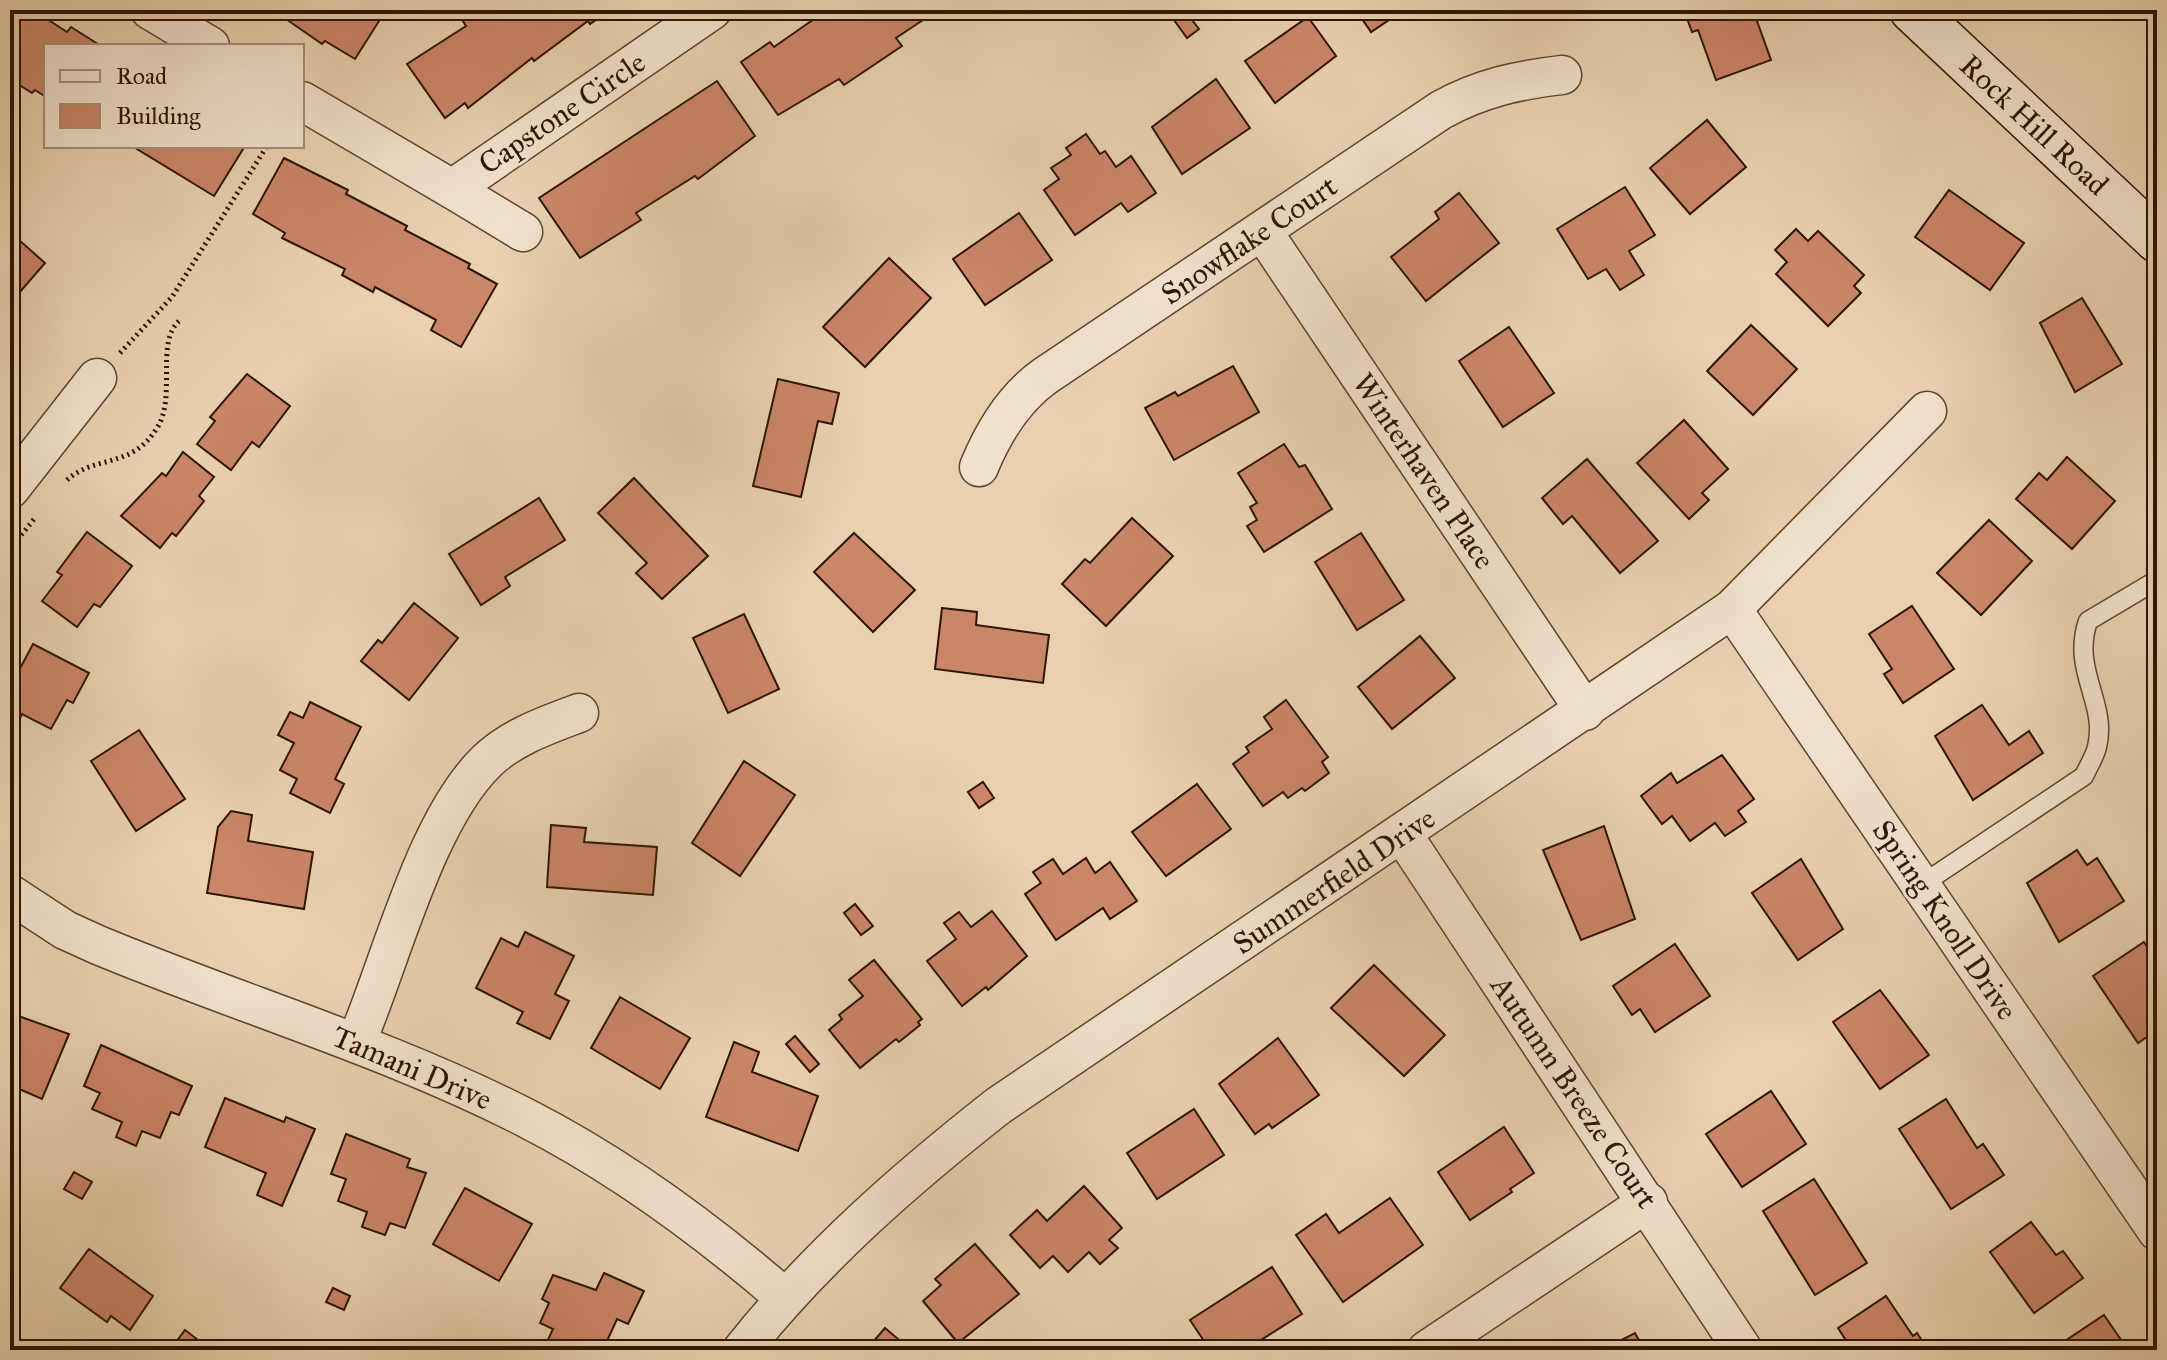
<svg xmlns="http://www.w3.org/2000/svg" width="2167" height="1360" viewBox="0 0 2167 1360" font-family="'IM FELL Great Primer',serif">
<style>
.building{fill:#cb8569;stroke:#2d1503;stroke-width:2}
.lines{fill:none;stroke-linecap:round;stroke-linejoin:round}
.lane-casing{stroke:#5c442e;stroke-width:21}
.street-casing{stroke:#5c442e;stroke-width:41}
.secondary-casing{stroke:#2d1503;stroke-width:47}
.path{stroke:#2d1503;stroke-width:5;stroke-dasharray:2 4;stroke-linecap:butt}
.lane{stroke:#f1e1cc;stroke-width:18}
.street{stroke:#f1e1cc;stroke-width:38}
.secondary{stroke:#f1e1cc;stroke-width:44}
.labels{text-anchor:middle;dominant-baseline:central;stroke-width:6;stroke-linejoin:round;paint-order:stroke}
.street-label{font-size:30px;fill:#2d1503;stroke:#f1e1cc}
</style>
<rect width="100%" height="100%" fill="#e9d1b0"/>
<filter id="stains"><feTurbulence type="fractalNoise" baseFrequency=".0025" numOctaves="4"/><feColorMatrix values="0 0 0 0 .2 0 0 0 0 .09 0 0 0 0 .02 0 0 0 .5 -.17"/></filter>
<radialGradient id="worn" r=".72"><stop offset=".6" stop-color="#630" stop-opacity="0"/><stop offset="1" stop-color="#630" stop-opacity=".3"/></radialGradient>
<g class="building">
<polygon points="10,10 39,10 38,13 67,32 71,27 101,46 46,46 46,97 35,90 32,93 10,79"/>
<polygon points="273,10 386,10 355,59 325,41 322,44"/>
<polygon points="473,10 610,10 590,24 588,21 534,61 532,58 468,108 465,103 445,118 407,64 466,26 461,18"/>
<polygon points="827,10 920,10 926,18 896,38 902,46 844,85 839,79 778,115 741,62 770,42 774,47"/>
<polygon points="1356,10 1404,10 1371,32"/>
<polygon points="1684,10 1753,10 1771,60 1716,80 1698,30 1692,32"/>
<polygon points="1186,12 1199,29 1187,38 1174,20"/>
<polygon points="1308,17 1336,56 1275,103 1245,61"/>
<polygon points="1216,79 1250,128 1182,174 1152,127"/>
<polygon points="717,81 755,136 698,179 695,176 636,213 641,220 580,258 539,198"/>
<polygon points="1707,120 1746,167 1690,214 1650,168"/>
<polygon points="1086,134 1100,154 1105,151 1116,167 1131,156 1156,193 1128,212 1121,203 1075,235 1044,190 1059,179 1051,168 1071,155 1066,148"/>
<polygon points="132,146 245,146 214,196"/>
<polygon points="284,158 348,190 346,194 407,226 405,230 470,264 468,268 497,284 461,347 431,330 436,320 375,287 373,292 342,275 345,269 282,238 285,233 253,214"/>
<polygon points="1625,187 1655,235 1629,251 1644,275 1620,290 1606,269 1588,279 1557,229"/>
<polygon points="1949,190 2024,243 1990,290 1915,237"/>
<polygon points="1459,193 1499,243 1426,301 1391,257 1439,219 1435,212"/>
<polygon points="1019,213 1052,260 985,305 953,259"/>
<polygon points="1796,229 1808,241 1818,231 1864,275 1854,286 1861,293 1828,326 1776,274 1787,262 1775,250"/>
<polygon points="19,240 45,263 19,293 12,287 10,289 10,251"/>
<polygon points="889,258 931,298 865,367 823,327"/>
<polygon points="2082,298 2122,364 2075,392 2040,323"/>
<polygon points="1751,325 1797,369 1753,415 1707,371"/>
<polygon points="1509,327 1554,393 1503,427 1459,361"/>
<polygon points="1233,366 1259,412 1174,460 1145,408 1175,392 1178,396"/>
<polygon points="247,374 290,406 259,447 252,442 231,470 197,444 215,421 210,417"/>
<polygon points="778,379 839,393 832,424 818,421 801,497 753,486"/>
<polygon points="1684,420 1728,469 1702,493 1709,500 1689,519 1637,463"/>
<polygon points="1284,444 1299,467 1305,465 1332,509 1264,552 1247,526 1257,520 1250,507 1257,503 1238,473"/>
<polygon points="183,452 214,477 199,496 204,501 176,536 172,533 160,548 121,516 162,473 166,476"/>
<polygon points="2067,457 2115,501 2072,549 2016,499 2039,473 2047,480"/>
<polygon points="1587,459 1658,541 1620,573 1572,516 1563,524 1542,498"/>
<polygon points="634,478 708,556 662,599 636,573 647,563 598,513"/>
<polygon points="539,498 565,540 505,577 510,586 481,605 449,554"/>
<polygon points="1132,518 1173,556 1106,626 1062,584 1085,559 1090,563"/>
<polygon points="1989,520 2032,561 1981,615 1937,573"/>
<polygon points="87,532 132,566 100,607 94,604 77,627 42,601 62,575 57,572"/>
<polygon points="854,533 915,590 873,632 814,572"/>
<polygon points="1361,533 1404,600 1357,630 1315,562"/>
<polygon points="414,603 458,638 409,700 361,661 378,640 382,643"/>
<polygon points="1912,606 1954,669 1903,703 1884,674 1892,669 1869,634"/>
<polygon points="942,608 977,612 976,625 1049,635 1043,683 935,669"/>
<polygon points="744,614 779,689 728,713 693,638"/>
<polygon points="1420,636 1455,678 1392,729 1358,687"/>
<polygon points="33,644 89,673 73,703 67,700 51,729 22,714 10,737 10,687"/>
<polygon points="1286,700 1328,757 1322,762 1329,773 1305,791 1302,788 1288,798 1283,792 1263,806 1233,764 1249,752 1246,747 1272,729 1264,717"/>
<polygon points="310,702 361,727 335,779 344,784 330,813 290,793 297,779 280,770 294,743 278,735 290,712 303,718"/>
<polygon points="1982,705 2009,745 2029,731 2043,753 1973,800 1935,736"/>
<polygon points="139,730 185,799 136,831 91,761"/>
<polygon points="1722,755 1754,799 1738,811 1746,822 1725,836 1715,823 1690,841 1672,816 1662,824 1641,796 1671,773 1677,783"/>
<polygon points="744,761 795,795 740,876 692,843"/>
<polygon points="983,782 994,798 979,808 968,792"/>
<polygon points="1197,784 1231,829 1166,876 1132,832"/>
<polygon points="231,811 252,815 248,841 313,852 304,909 207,893 218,827"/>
<polygon points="551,825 586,828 584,842 657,847 653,895 547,887"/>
<polygon points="1604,826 1635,919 1581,940 1543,850"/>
<polygon points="2077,850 2087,865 2097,858 2124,901 2059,942 2027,883"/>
<polygon points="1086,858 1095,873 1110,862 1137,901 1110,919 1103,908 1056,940 1025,894 1041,883 1033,872 1053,859 1063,874"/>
<polygon points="1801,859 1843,929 1798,960 1752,893"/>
<polygon points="855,904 873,926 861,935 844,913"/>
<polygon points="992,911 1027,956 988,990 986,987 962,1006 927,961 956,939 944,923 959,912 971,927"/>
<polygon points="525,932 574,956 555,994 569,1001 550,1039 517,1023 523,1012 476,988 501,938 518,947"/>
<polygon points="2144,942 2157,962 2157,1030 2138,1043 2093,976"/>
<polygon points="1675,944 1710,996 1655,1032 1640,1009 1632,1015 1613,986"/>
<polygon points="874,960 922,1019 918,1022 920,1025 899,1042 896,1039 860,1068 829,1030 842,1019 839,1015 863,996 849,980"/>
<polygon points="1374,965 1445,1035 1404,1076 1331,1008"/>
<polygon points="1880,990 1929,1055 1880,1089 1833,1022"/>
<polygon points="620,997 690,1038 660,1089 591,1048"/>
<polygon points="10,1013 69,1034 42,1099 10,1085"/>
<polygon points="795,1036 819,1064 810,1072 786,1044"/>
<polygon points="1278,1038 1319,1095 1272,1128 1269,1124 1255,1134 1219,1084"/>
<polygon points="734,1042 759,1052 752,1072 818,1096 798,1151 706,1117"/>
<polygon points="101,1045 192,1086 179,1115 171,1112 160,1138 142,1131 136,1146 116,1137 122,1122 92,1109 100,1093 84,1086"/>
<polygon points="1771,1091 1806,1144 1742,1187 1706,1134"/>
<polygon points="225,1098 284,1122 286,1117 315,1129 282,1206 257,1195 266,1173 205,1147"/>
<polygon points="1946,1099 1977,1148 1983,1144 2004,1175 1951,1209 1899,1129"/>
<polygon points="1194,1109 1224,1155 1157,1199 1127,1153"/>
<polygon points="1504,1127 1534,1173 1510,1189 1512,1192 1470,1220 1438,1172"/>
<polygon points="346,1134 410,1159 407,1167 426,1173 405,1228 390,1223 385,1235 362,1227 367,1212 338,1201 346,1179 331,1174"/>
<polygon points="74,1172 92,1182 82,1199 64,1189"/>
<polygon points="1814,1179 1867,1263 1815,1295 1763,1211"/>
<polygon points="1084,1186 1122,1228 1109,1240 1118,1248 1100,1264 1089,1252 1068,1272 1053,1256 1040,1268 1010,1235 1037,1210 1047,1221"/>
<polygon points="465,1188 532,1224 499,1281 433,1244"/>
<polygon points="1390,1198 1423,1245 1343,1302 1296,1235 1326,1214 1339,1233"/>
<polygon points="2031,1222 2056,1255 2063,1251 2083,1278 2034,1313 1990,1252"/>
<polygon points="975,1244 1019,1294 958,1343 923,1301 941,1285 935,1279"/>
<polygon points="89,1249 153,1296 130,1330 111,1316 107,1322 60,1288"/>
<polygon points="1272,1267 1302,1314 1250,1347 1252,1350 1210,1350 1190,1320"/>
<polygon points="604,1273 644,1291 628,1324 617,1319 603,1350 553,1350 545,1346 553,1329 540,1323 549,1303 542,1299 553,1275 596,1290"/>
<polygon points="333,1288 350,1296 344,1310 326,1302"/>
<polygon points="1886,1296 1913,1336 1917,1333 1928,1350 1852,1350 1838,1328"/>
<polygon points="2104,1315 2128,1350 2059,1350 2056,1347"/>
<polygon points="885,1328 911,1350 866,1350"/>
<polygon points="185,1330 211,1350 170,1350"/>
<polygon points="1635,1333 1644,1350 1602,1350"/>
</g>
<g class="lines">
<g class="lane-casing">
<path id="lane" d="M1921,885L2084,776C2088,767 2095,756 2097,747C2108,703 2071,671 2088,621L2157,580"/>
</g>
<g class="street-casing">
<g id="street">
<polyline points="150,10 210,46"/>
<polyline points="302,101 452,189 712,10"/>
<polyline points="452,189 523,232"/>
<polyline points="1263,232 1585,711"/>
<path d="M979,467C993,433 1014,398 1045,376L1441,110C1481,88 1518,80 1562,75"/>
<polyline points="10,489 97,378"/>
<polyline points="1732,609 2157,1231"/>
<polyline points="1403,835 1743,1350"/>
<path d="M10,894L65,930L98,945C240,1004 389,1048 526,1118C620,1166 704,1228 784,1297"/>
<path d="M356,1043C391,961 425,821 487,761C512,737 547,725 579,713"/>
<path d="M742,1350C816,1257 904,1180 998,1106L1732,609L1927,411"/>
<polyline points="1427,1350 1648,1202"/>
</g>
</g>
<g class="secondary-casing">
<polyline id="secondary" points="1912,10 2157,240"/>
</g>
<g class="path">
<polyline points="120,353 172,297 267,146"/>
<path d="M67,480C94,455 132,469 157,428C177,397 155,343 179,321"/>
<polyline points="10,549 35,518"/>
</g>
<use href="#lane" class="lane"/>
<use href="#street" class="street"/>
<use href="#secondary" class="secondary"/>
</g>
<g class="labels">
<g class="street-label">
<text transform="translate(562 113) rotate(-34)">Capstone Circle</text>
<text transform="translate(2034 125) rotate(43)">Rock Hill Road</text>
<text transform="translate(1249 240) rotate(-34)">Snowflake Court</text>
<text transform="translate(1424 471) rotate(56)">Winterhaven Place</text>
<text transform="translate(1334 881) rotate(-34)">Summerfield Drive</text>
<text transform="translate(1945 920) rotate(56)">Spring Knoll Drive</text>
<text transform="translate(412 1068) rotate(23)">Tamani Drive</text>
<text transform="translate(1574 1092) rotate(56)">Autumn Breeze Court</text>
</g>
</g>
<rect width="2167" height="1360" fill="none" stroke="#e9d1b0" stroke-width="40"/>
<rect x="12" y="12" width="2143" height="1336" fill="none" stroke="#2d1503" stroke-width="4"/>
<rect x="20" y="20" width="2127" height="1320" fill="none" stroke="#2d1503" stroke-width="2"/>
<rect x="44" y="44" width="260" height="104" fill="#f1e1cc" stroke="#a38f7c" stroke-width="2"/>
<rect x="60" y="70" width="40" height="12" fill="#f1e1cc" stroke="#a38f7c" stroke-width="2"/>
<text x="116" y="84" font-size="24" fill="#2d1503">Road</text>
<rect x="60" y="104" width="40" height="24" fill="#cb8569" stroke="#a38f7c" stroke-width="2"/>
<text x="116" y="124" font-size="24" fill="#2d1503">Building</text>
<rect width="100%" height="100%" filter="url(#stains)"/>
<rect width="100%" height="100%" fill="url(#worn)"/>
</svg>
